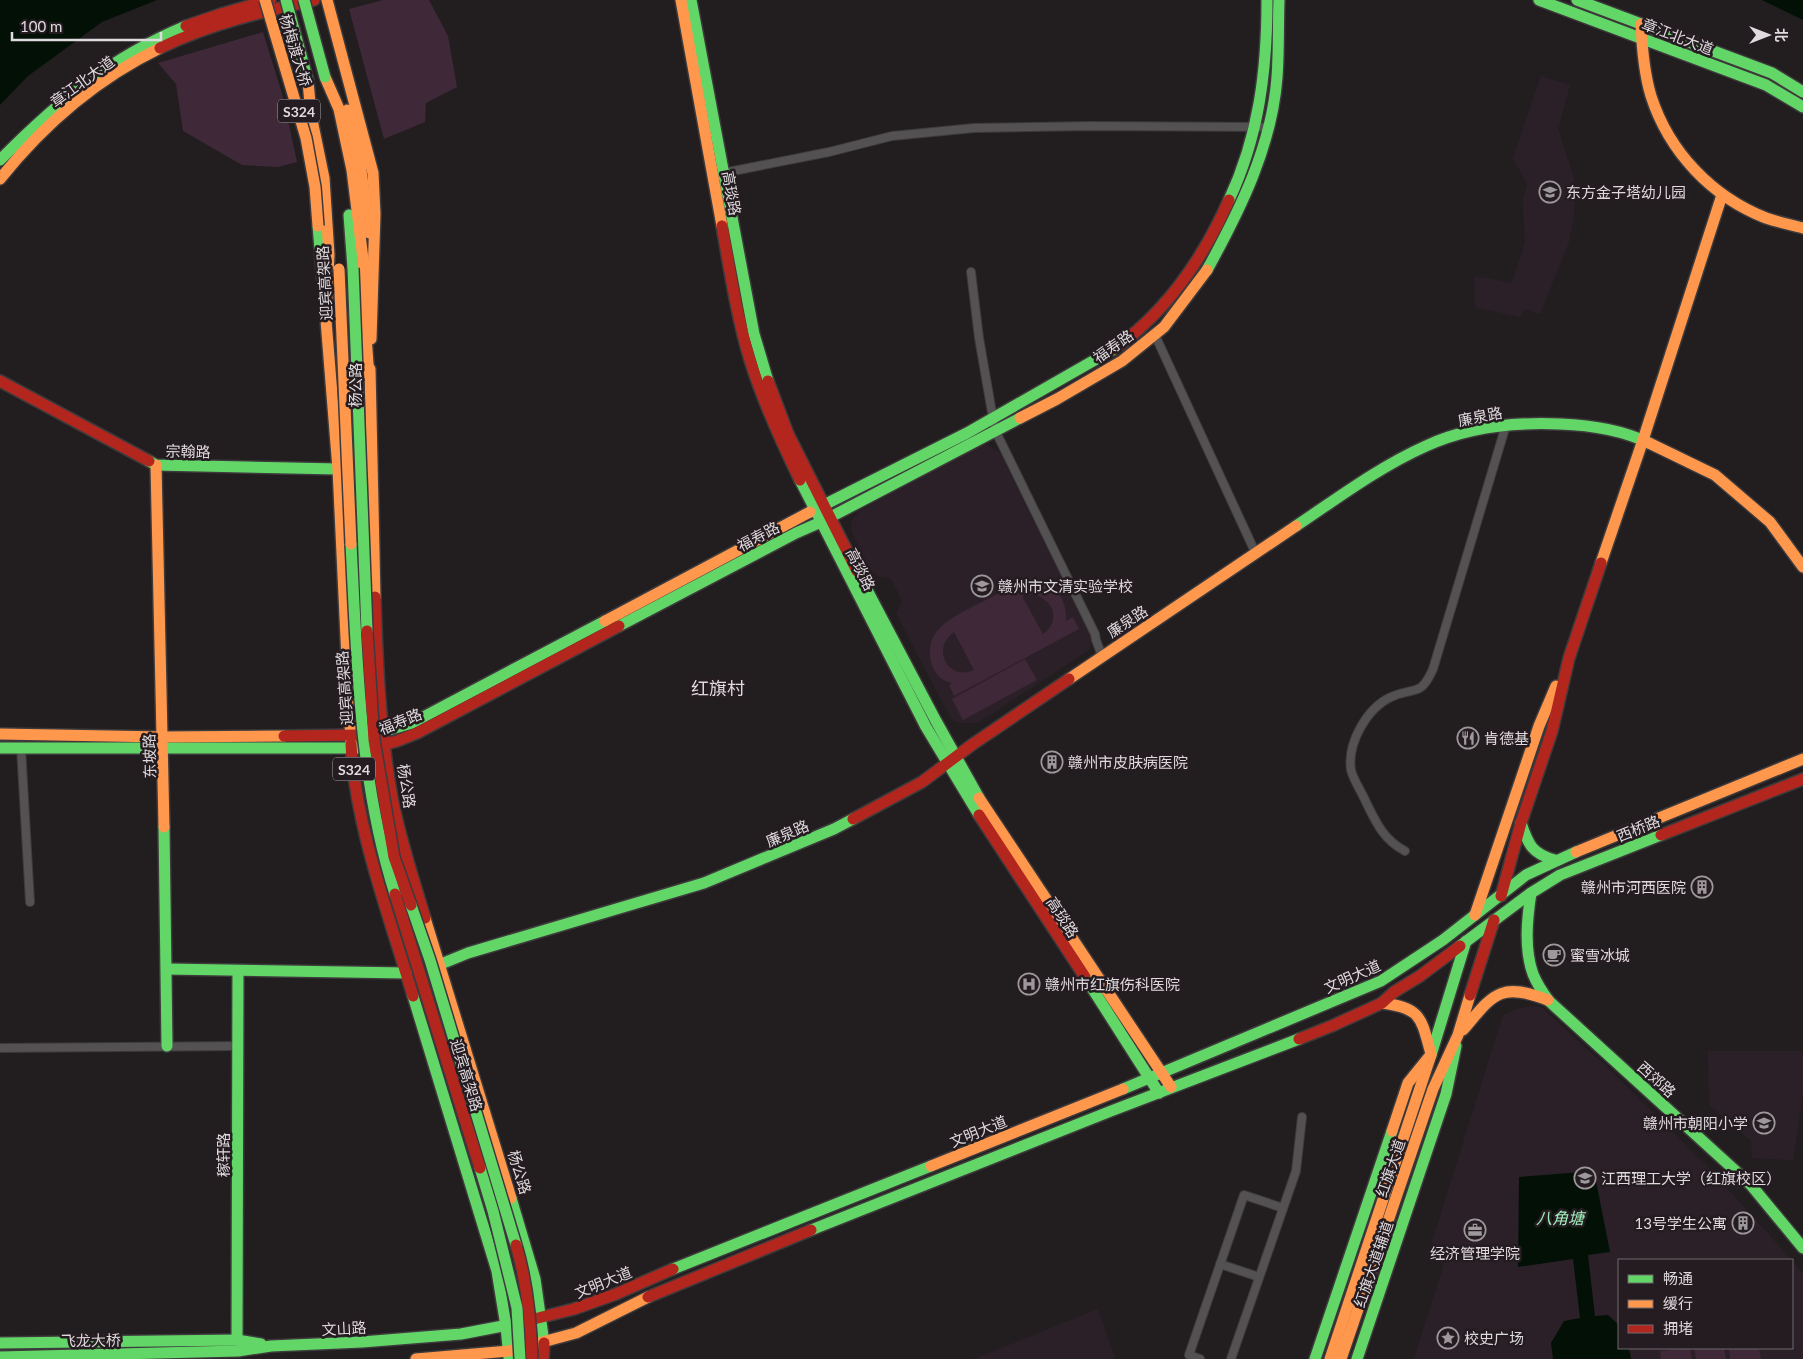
<svg xmlns="http://www.w3.org/2000/svg" width="1803" height="1359" viewBox="0 0 1803 1359" font-family="Lato,'Noto Sans SC',sans-serif">
<style>
.built{fill:#2c2028}
.green{fill:#3f2838;fill-rule:evenodd}
.water{fill:#031006}
.lines{fill:none;stroke-linecap:round;stroke-linejoin:round}
.street-casing{stroke:#3d3a3c;stroke-width:10}
.fast-casing{stroke:#3d3a3c;stroke-width:14}
.slow-casing{stroke:#3d3a3c;stroke-width:14}
.jam-casing{stroke:#3d3a3c;stroke-width:14}
.street{stroke:#535152;stroke-width:8}
.fast{stroke:#63d668;stroke-width:11}
.slow{stroke:#ff974d;stroke-width:11}
.jam{stroke:#b3261e;stroke-width:11}
.fast-bridge-casing{stroke:#3d3a3c;stroke-width:14;stroke-linecap:butt}
.slow-bridge-casing{stroke:#3d3a3c;stroke-width:14;stroke-linecap:butt}
.jam-bridge-casing{stroke:#3d3a3c;stroke-width:14;stroke-linecap:butt}
.fast-bridge{stroke:#63d668;stroke-width:11}
.slow-bridge{stroke:#ff974d;stroke-width:11}
.jam-bridge{stroke:#b3261e;stroke-width:11}
.labels{text-anchor:middle;dominant-baseline:central;stroke-width:5;stroke-linejoin:round;paint-order:stroke}
.shield{fill:#241c21;stroke:#a7a1a5;stroke-width:1}
.shield-label{font-size:14px;font-weight:bold;fill:#dfdadd}
.street-label{font-size:15px;fill:#dfdadd;stroke:#241c21}
.poi-label{font-size:15px;fill:#dfdadd;stroke:#241c21;text-anchor:start}
.water-label{font-size:16px;font-style:italic;fill:#a1f0ba;stroke:#241c21}
.quarter-label{font-size:18px;fill:#dfdadd;stroke:#241c21}
</style>
<rect width="100%" height="100%" fill="#221e20"/>
<g class="built">
<polygon points="1541,76 1570,85 1558,129 1574,178 1574,213 1569,242 1540,314 1525,309 1520,317 1475,307 1474,276 1512,283 1525,243 1523,201 1527,184 1513,158"/>
<polygon points="980,445 988,445 1000,453 1056,566 1059,565 1093,636 1089,650 981,721 975,723 963,723 954,721 950,717 896,613 902,603 899,594 890,578 879,577 870,570 852,532 851,525 852,520 859,511"/>
<polygon points="1531,1006 1541,1007 1611,1071 1708,1167 1792,1260 1619,1260 1619,1348 1792,1348 1792,1261 1803,1274 1803,1359 1414,1359 1444,1264 1442,1248 1431,1245 1503,1015 1516,1009"/>
<polygon points="1708,1051 1801,1051 1803,1057 1803,1092 1793,1160 1752,1158 1751,1141 1709,1105"/>
<polygon points="1098,1309 1115,1359 975,1359"/>
</g>
<g class="green">
<polygon points="383,0 429,0 448,36 457,87 426,103 425,122 384,139 349,9"/>
<polygon points="263,32 283,97 297,162 278,167 242,165 183,131 176,84 158,63"/>
<path d="M1038,581C1058,586 1067,601 1066,621L1073,617L1079,629L954,696L949,685L952,683C941,681 934,673 931,662C924,630 951,618 974,606C988,599 1001,592 1015,584L1024,582ZM1027,594C1050,594 1064,618 1043,634L1022,596ZM954,632L974,670C947,682 931,647 954,632Z"/>
<polygon points="1025,659 1037,680 963,720 952,699"/>
<polygon points="1690,1348 1692,1359 1661,1359 1660,1351"/>
<polygon points="1694,1348 1724,1348 1726,1359 1696,1359"/>
<polygon points="1729,1348 1759,1348 1761,1359 1730,1359"/>
</g>
<g class="water">
<polygon points="0,0 157,0 102,22 28,76 0,105"/>
<polygon points="1762,0 1803,0 1803,20"/>
<polygon points="1594,1171 1610,1252 1588,1255 1595,1316 1608,1315 1619,1325 1619,1348 1629,1348 1631,1359 1553,1359 1551,1343 1564,1321 1580,1318 1573,1259 1518,1267 1519,1177"/>
</g>
<g class="lines">
<g class="street-casing">
<g id="street">
<polyline points="723,173 829,152 892,136 974,128 1088,126 1269,127"/>
<polyline points="971,272 979,338 995,430 1095,634 1096,640 1102,656"/>
<polyline points="1155,335 1256,554"/>
<polyline points="21,748 30,902"/>
<path d="M1405,851C1382,839 1375,820 1364,798C1360,789 1353,779 1351,770C1347,743 1367,708 1391,697C1415,686 1420,698 1433,669L1506,425"/>
<polyline points="0,1048 238,1046"/>
<polyline points="1220,1264 1259,1277"/>
<polyline points="1200,1359 1189,1355 1244,1195 1283,1208"/>
<polyline points="1231,1359 1296,1171 1302,1117"/>
</g>
</g>
<g class="fast-casing">
<g id="fast">
<polyline points="691,0 754,334 768,381"/>
<polyline points="1539,0 1766,85 1803,107"/>
<polyline points="1577,0 1772,73 1803,92"/>
<path d="M0,160C58,102 109,58 186,26"/>
<path d="M1229,200C1259,136 1267,70 1267,0"/>
<polyline points="349,215 353,268"/>
<polyline points="318,226 323,283"/>
<path d="M1207,270C1240,210 1272,146 1277,77C1279,51 1278,26 1279,0"/>
<polyline points="149,461 156,465 338,469"/>
<polyline points="800,480 926,727 979,815"/>
<polyline points="810,512 967,433 1114,349"/>
<path d="M1296,526C1338,498 1379,467 1426,446C1467,427 1515,422 1560,424C1589,425 1622,430 1649,443"/>
<polyline points="857,571 936,721 979,798"/>
<polyline points="619,626 796,533 821,522 1020,418"/>
<polyline points="375,734 412,723 605,621"/>
<polyline points="0,748 360,748"/>
<path d="M1521,823C1528,844 1532,854 1555,860"/>
<polyline points="164,827 167,1046"/>
<path d="M1531,893C1527,919 1524,949 1533,974C1537,984 1543,993 1549,1001"/>
<polyline points="1460,946 1531,893 1560,875 1661,835"/>
<polyline points="441,964 468,953 704,883 834,829 853,819"/>
<polyline points="167,969 406,973"/>
<polyline points="1085,977 1159,1093"/>
<polyline points="413,996 497,1271 506,1326 509,1358"/>
<polyline points="1549,1001 1751,1185 1803,1248"/>
<polyline points="1431,1055 1466,941"/>
<polyline points="1123,1089 1381,981 1443,940 1526,875 1576,852"/>
<polyline points="511,1198 535,1279 544,1343"/>
<polyline points="811,1230 1111,1111 1299,1039"/>
<polyline points="673,1269 931,1166"/>
<polyline points="237,1340 238,971"/>
<polyline points="0,1343 237,1340 261,1344"/>
<polyline points="0,1357 238,1351 271,1346 362,1342 461,1334 518,1323"/>
<polyline points="1315,1359 1392,1131"/>
<polyline points="1357,1359 1446,1094 1456,1046"/>
</g>
</g>
<g class="slow-casing">
<g id="slow">
<polyline points="327,0 373,173 375,214 371,339"/>
<polyline points="681,0 722,226"/>
<path d="M1641,24C1642,48 1644,73 1651,96C1669,152 1712,197 1766,218C1778,222 1791,225 1803,228"/>
<polyline points="325,77 339,109 352,170 363,259 364,308 369,378"/>
<polyline points="308,81 311,115 324,178 329,255 326,317"/>
<polyline points="347,110 360,162 369,233"/>
<path d="M0,179C44,124 96,79 160,48"/>
<polyline points="325,308 338,469 351,744"/>
<polyline points="370,369 375,597"/>
<polyline points="1020,418 1057,399 1122,361 1164,327 1207,270"/>
<polyline points="1649,443 1715,475 1770,522 1803,567"/>
<polyline points="156,465 164,827"/>
<polyline points="1601,563 1643,440 1722,195"/>
<polyline points="605,621 810,512"/>
<polyline points="1069,679 1296,526"/>
<polyline points="0,734 163,737 284,736"/>
<polyline points="979,798 1171,1087"/>
<polyline points="1576,852 1803,759"/>
<polyline points="1475,915 1539,726 1556,686"/>
<polyline points="425,918 511,1198"/>
<path d="M1382,1003C1422,1008 1421,1018 1431,1054"/>
<path d="M1463,1030C1493,995 1499,981 1548,1000"/>
<polyline points="1392,1131 1408,1083 1429,1057"/>
<polyline points="931,1166 1123,1089"/>
<polyline points="416,1359 509,1351 576,1333 648,1297"/>
<polyline points="1330,1359 1431,1055"/>
<polyline points="1341,1359 1433,1089 1458,1035 1470,995"/>
</g>
</g>
<g class="jam-casing">
<g id="jam">
<polyline points="186,26 221,14 270,0"/>
<path d="M160,48C209,24 261,12 314,0"/>
<path d="M722,226C730,271 737,317 750,360C763,402 781,441 800,480"/>
<path d="M1114,349C1166,312 1203,259 1229,200"/>
<polyline points="0,381 149,461"/>
<polyline points="768,381 788,434 857,571"/>
<path d="M375,597C377,665 380,731 392,798C400,839 413,879 425,918"/>
<polyline points="284,736 359,735"/>
<path d="M351,744C355,826 390,918 413,996"/>
<polyline points="375,747 397,741 417,733 619,626"/>
<polyline points="979,815 1085,977"/>
<polyline points="853,819 922,782 973,744 1069,679"/>
<polyline points="1661,835 1803,779"/>
<polyline points="1501,896 1521,823 1552,731 1569,658 1601,563"/>
<polyline points="1470,995 1494,920"/>
<polyline points="1299,1039 1334,1025 1382,1003 1394,992 1420,976 1460,946"/>
<polyline points="648,1297 811,1230"/>
<polyline points="518,1323 574,1309 616,1294 673,1269"/>
<polyline points="543,1359 544,1343"/>
</g>
</g>
<use href="#street" class="street"/>
<use href="#fast" class="fast"/>
<use href="#slow" class="slow"/>
<use href="#jam" class="jam"/>
<g class="fast-bridge-casing">
<g id="fast-bridge">
<polyline points="286,0 308,81"/>
<polyline points="304,0 325,77"/>
<polyline points="353,268 367,631"/>
<path d="M351,544C357,661 359,781 395,894"/>
<polyline points="411,905 430,960 516,1245"/>
<polyline points="480,1168 493,1211 517,1308 520,1359"/>
</g>
</g>
<g class="slow-bridge-casing">
<g id="slow-bridge">
<polyline points="265,0 306,138 315,187 318,226"/>
<polyline points="339,269 351,544"/>
</g>
</g>
<g class="jam-bridge-casing">
<g id="jam-bridge">
<polyline points="367,631 374,740 394,857 411,905"/>
<polyline points="395,894 480,1168"/>
<path d="M516,1245C527,1282 531,1321 532,1359"/>
</g>
</g>
<use href="#fast-bridge" class="fast-bridge"/>
<use href="#slow-bridge" class="slow-bridge"/>
<use href="#jam-bridge" class="jam-bridge"/>
</g>
<defs>
<g id="school-ring" transform="scale(1.125)"><circle r="9.5" fill="#241c21" stroke="#9d989b" stroke-width="1.5"/><path d="M0-5L7-2L0 1L-7-2ZM-4 1L0 2.5L4 1V4Q0 6-4 4Z" fill="#9d989b"/></g>
<g id="restaurant-ring" transform="scale(1.125)"><circle r="9.5" fill="#241c21" stroke="#9d989b" stroke-width="1.5"/><path d="M-5-6h1v4h1v-4h1v4h1v-4h1v5L-1.5 .5V6h-2V.5L-5-1ZM5-6V6H3V1.5H1.5Q1.5-4 5-6Z" fill="#9d989b"/></g>
<g id="building-ring" transform="scale(1.125)"><circle r="9.5" fill="#241c21" stroke="#9d989b" stroke-width="1.5"/><path d="M-4-6H4V6H1V3H-1V6H-4ZM-2.5-4.3h1.7v1.8h-1.7ZM.8-4.3h1.7v1.8H.8ZM-2.5-1h1.7V.8h-1.7ZM.8-1h1.7V.8H.8Z" fill="#9d989b"/></g>
<g id="cafe-ring" transform="scale(1.125)"><circle r="9.5" fill="#241c21" stroke="#9d989b" stroke-width="1.5"/><path d="M-5.5-4.5H6V0H3Q3 3.5 0 3.5H-2.5Q-5.5 3.5-5.5 0ZM3-3.2v2h1.7v-2ZM-6 4.5H4V6H-6Z" fill="#9d989b"/></g>
<g id="hospital-ring" transform="scale(1.125)"><circle r="9.5" fill="#241c21" stroke="#9d989b" stroke-width="1.5"/><path d="M-5-5h3v3.5h4V-5h3V5h-3V1.5h-4V5h-3Z" fill="#9d989b"/></g>
<g id="university-ring" transform="scale(1.125)"><circle r="9.5" fill="#241c21" stroke="#9d989b" stroke-width="1.5"/><path d="M0-5L7-2L0 1L-7-2ZM-4 1L0 2.5L4 1V4Q0 6-4 4Z" fill="#9d989b"/></g>
<g id="office-ring" transform="scale(1.125)"><circle r="9.5" fill="#241c21" stroke="#9d989b" stroke-width="1.5"/><path d="M-6-3h4V-5.5h4V-3h4V5H-6ZM-1-4.5V-3h2v-1.5ZM-6 0V1H6V0Z" fill="#9d989b"/></g>
<g id="sight-ring" transform="scale(1.125)"><circle r="9.5" fill="#241c21" stroke="#9d989b" stroke-width="1.5"/><path d="M0-6L1.8-2.2L6-1.7L2.9 1.2L3.7 5.4L0 3.3L-3.7 5.4L-2.9 1.2L-6-1.7L-1.8-2.2Z" fill="#9d989b"/></g>
</defs>
<g fill-rule="evenodd">
<use href="#school-ring" x="1550" y="192"/>
<use href="#school-ring" x="982" y="586"/>
<use href="#restaurant-ring" x="1468" y="738"/>
<use href="#building-ring" x="1052" y="762"/>
<use href="#building-ring" x="1702" y="887"/>
<use href="#cafe-ring" x="1554" y="955"/>
<use href="#hospital-ring" x="1029" y="984"/>
<use href="#school-ring" x="1764" y="1123"/>
<use href="#university-ring" x="1585" y="1178"/>
<use href="#building-ring" x="1743" y="1223"/>
<use href="#office-ring" x="1475" y="1230"/>
<use href="#sight-ring" x="1448" y="1338"/>
</g>
<g class="labels">
<g class="shield">
<rect x="278" y="99.5" width="42" height="23" rx="4"/>
<rect x="333" y="757.5" width="42" height="23" rx="4"/>
</g>
<g class="shield-label">
<text x="299" y="111">S324</text>
<text x="354" y="769">S324</text>
</g>
<g class="street-label">
<text transform="translate(1678 36) rotate(21)">章江北大道</text>
<text transform="translate(296 50) rotate(73)">杨梅渡大桥</text>
<text transform="translate(82 81) rotate(-36)">章江北大道</text>
<text transform="translate(732 193) rotate(80)">高琰路</text>
<text transform="translate(324 283) rotate(-93)">迎宾高架路</text>
<text transform="translate(1113 346) rotate(-35)">福寿路</text>
<text transform="translate(355 385) rotate(-90)">杨公路</text>
<text transform="translate(1480 416) rotate(-11)">廉泉路</text>
<text transform="translate(188 451) rotate(1)">宗翰路</text>
<text transform="translate(758 536) rotate(-28)">福寿路</text>
<text transform="translate(861 569) rotate(63)">高琰路</text>
<text transform="translate(1127 621) rotate(-33)">廉泉路</text>
<text transform="translate(344 688) rotate(-94)">迎宾高架路</text>
<text transform="translate(400 721) rotate(-22)">福寿路</text>
<text transform="translate(149 756) rotate(-91)">东坡路</text>
<text transform="translate(407 786) rotate(81)">杨公路</text>
<text transform="translate(1638 828) rotate(-22)">西桥路</text>
<text transform="translate(787 833) rotate(-23)">廉泉路</text>
<text transform="translate(1063 917) rotate(57)">高琰路</text>
<text transform="translate(1352 976) rotate(-24)">文明大道</text>
<text transform="translate(467 1075) rotate(73)">迎宾高架路</text>
<text transform="translate(1657 1079) rotate(42)">西郊路</text>
<text transform="translate(978 1131) rotate(-22)">文明大道</text>
<text transform="translate(223 1155) rotate(-90)">稼轩路</text>
<text transform="translate(1390 1168) rotate(-71)">红旗大道</text>
<text transform="translate(520 1172) rotate(73)">杨公路</text>
<text transform="translate(1373 1264) rotate(-71)">红旗大道辅道</text>
<text transform="translate(603 1282) rotate(-22)">文明大道</text>
<text transform="translate(344 1328) rotate(-3)">文山路</text>
<text transform="translate(91 1340) rotate(-1)">飞龙大桥</text>
</g>
<g class="poi-label">
<text x="1566" y="192">东方金子塔幼儿园</text>
<text x="998" y="586">赣州市文清实验学校</text>
<text x="1484" y="738">肯德基</text>
<text x="1068" y="762">赣州市皮肤病医院</text>
<text x="1686" y="887" text-anchor="end">赣州市河西医院</text>
<text x="1570" y="955">蜜雪冰城</text>
<text x="1045" y="984">赣州市红旗伤科医院</text>
<text x="1748" y="1123" text-anchor="end">赣州市朝阳小学</text>
<text x="1601" y="1178">江西理工大学（红旗校区）</text>
<text x="1727" y="1223" text-anchor="end">13号学生公寓</text>
<text x="1475" y="1253" text-anchor="middle">经济管理学院</text>
<text x="1464" y="1338">校史广场</text>
</g>
<g class="water-label">
<text x="1560" y="1217">八角塘</text>
</g>
<g class="quarter-label">
<text x="718" y="688">红旗村</text>
</g>
</g>
<rect x="1618" y="1259" width="175" height="90" fill="#241c21" stroke="#6f686c"/>
<rect x="1628" y="1275" width="25" height="8" fill="#63d668" stroke="#6f686c"/>
<text x="1663" y="1284" font-size="15" fill="#dfdadd">畅通</text>
<rect x="1628" y="1300" width="25" height="8" fill="#ff974d" stroke="#6f686c"/>
<text x="1663" y="1309" font-size="15" fill="#dfdadd">缓行</text>
<rect x="1628" y="1325" width="25" height="8" fill="#b3261e" stroke="#6f686c"/>
<text x="1663" y="1334" font-size="15" fill="#dfdadd">拥堵</text>
<g transform="translate(1768 35) rotate(90)" stroke="#241c21" stroke-width="4" paint-order="stroke">
<path d="M0-4L9 19L0 12L-9 19Z" fill="#dfdadd"/>
<text y="-8" font-size="14" font-weight="bold" text-anchor="middle" fill="#dfdadd">北</text>
</g>
<path d="M12 32v8h149v-8" fill="none" stroke="#dfdadd" stroke-width="2.5"/>
<text x="20" y="32" font-size="15" fill="#dfdadd" stroke="#241c21" stroke-width="4" paint-order="stroke">100 m</text>
</svg>
